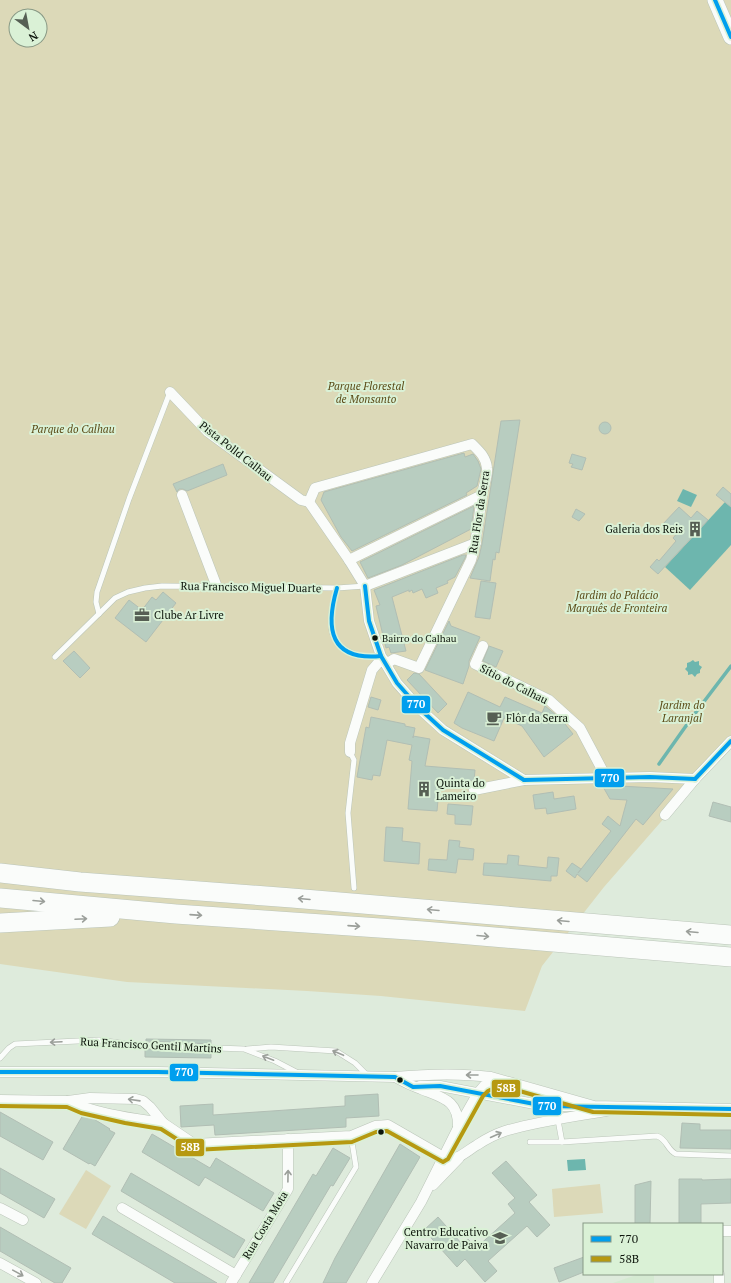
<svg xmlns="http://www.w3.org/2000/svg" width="731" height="1283" viewBox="0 0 731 1283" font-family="'PT Serif',serif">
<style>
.built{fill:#d5ead2}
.green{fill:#dcd9b8;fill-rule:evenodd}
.water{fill:#6db6ae}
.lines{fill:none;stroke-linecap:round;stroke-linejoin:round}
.stream{stroke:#6db6ae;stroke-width:3.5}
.building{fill:#b8cdc0;stroke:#b1beb4}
.lane-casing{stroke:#bbc5b9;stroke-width:6}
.street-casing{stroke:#bbc5b9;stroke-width:11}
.secondary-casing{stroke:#bbc5b9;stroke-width:16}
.highway-casing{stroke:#bbc5b9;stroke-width:20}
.lane{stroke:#fafcfa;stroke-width:5}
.street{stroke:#fafcfa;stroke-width:10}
.secondary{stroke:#fafcfa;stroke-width:15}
.highway{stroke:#fafcfa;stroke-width:19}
.bus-1-casing{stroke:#daf1d6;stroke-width:7}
.bus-2-casing{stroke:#daf1d6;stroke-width:7}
.bus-1{stroke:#009fee;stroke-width:4}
.bus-2{stroke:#b69911;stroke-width:4}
.oneway{stroke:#9b9f9a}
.bus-dot{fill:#0c140b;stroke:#daf1d6;stroke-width:1.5}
.labels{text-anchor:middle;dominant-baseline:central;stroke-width:4;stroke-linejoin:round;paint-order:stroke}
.bus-label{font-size:10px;fill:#0c140b;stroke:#daf1d6;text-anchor:start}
.park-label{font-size:11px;font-style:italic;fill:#5b4b17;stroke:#daf1d6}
.street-label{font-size:11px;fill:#0c140b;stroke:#daf1d6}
.poi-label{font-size:11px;fill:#0c140b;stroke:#daf1d6;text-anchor:start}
.line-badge{stroke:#daf1d6;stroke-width:1.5}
.badge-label{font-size:11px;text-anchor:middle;font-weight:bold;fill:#fff}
</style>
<rect width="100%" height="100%" fill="#deebdc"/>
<polygon class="built" points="639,1274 654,1274 654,1283 613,1283"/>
<g class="green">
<path d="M0,0H731V745L687,792L604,887L542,966L525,1011L381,996L307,991L127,982L0,964ZM16,16H40V40H16Z"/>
<polygon points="86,1170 111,1186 86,1229 59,1214"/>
<polygon points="600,1184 603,1213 554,1217 552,1189"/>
</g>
<g class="water">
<polygon points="683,489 697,495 691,507 677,501"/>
<polygon points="725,502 731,507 731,545 690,590 665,567"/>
<polygon points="693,660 695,662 699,661 699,665 702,667 700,670 700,673 697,674 695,677 692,674 688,675 688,672 685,669 687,667 687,663 690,662"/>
<polygon points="585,1159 586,1170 568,1171 567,1160"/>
</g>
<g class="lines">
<polyline class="stream" points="659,764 693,716 731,666"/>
</g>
<g class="building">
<polygon points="520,420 499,553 496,552 495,560 493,559 490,581 470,578 479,557 482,544 501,421"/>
<circle cx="605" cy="428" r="6"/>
<polygon points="464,453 465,457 473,454 478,461 481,469 477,486 466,493 467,495 352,551 341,537 321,500 324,492"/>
<polygon points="572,454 586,458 582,470 571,467 573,464 569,463"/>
<polygon points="223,464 227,475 187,491 183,489 179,489 177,492 173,484"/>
<polygon points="723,487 731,494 731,507 716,495"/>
<polygon points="474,506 471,529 402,565 368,578 360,562"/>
<polygon points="679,507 691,518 697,511 708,520 658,574 650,567 657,559 659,561 676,541 673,538 679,531 662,525"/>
<polygon points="576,509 585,514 579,521 572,517"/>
<polygon points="463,555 466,555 465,558 455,577 447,581 448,583 436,588 438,593 426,598 422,589 413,593 412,590 409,592 409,590 392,597 406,651 391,653 389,647 386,648 376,606 380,605 374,590"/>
<polygon points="481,581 496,583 490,619 475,617"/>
<polygon points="163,592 176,603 146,642 115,618 129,600 142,610 152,597 156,600"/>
<polygon points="449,621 451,626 480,637 469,661 469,666 463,684 425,670"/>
<polygon points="489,646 503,651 496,667 483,661"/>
<polygon points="74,651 90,668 80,678 63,661"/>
<polygon points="414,673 419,674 447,704 438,713 407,680"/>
<polygon points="468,692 500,707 505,697 542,713 545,706 561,719 573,734 544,757 522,726 504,718 494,741 462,728 454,723"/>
<polygon points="371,697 381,700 378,710 368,707"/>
<polygon points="371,717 405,724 405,726 415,728 413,738 413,736 430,739 425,766 475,770 474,781 440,779 437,811 408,809 412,761 409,760 412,745 387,740 380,776 373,775 372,780 357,777 366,727 369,728"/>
<polygon points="602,785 673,789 643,825 636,819 587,882 577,874 575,878 566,871 572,863 581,869 578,873 611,831 602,824 608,816 620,826 627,800 610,799"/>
<polygon points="553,792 554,799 574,796 576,809 547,814 546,808 535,809 533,795"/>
<polygon points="713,802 731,807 731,822 709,816"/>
<polygon points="448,804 473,806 471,825 455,824 455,815 447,814"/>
<polygon points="386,827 403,828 402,841 420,843 419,864 384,861"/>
<polygon points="449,840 460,841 459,847 474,849 473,860 458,859 456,873 428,870 429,859 447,860"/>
<polygon points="508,855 519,856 518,865 547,868 548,857 559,858 557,876 551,876 551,881 483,875 484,863 507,864"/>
<polygon points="146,1039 211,1040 211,1044 146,1041"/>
<polygon points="145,1049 211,1052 211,1058 145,1057"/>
<polygon points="378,1094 379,1116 346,1118 346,1127 215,1135 214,1125 181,1127 180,1106 213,1104 213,1115 345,1106 345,1096"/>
<polygon points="0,1112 53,1142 43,1160 0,1136"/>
<polygon points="83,1115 88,1118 89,1116 110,1129 109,1130 115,1133 95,1166 90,1163 89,1164 63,1149"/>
<polygon points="682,1123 700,1124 700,1130 731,1130 731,1149 680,1148"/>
<polygon points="152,1134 210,1168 216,1158 274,1193 263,1211 205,1177 199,1186 142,1152"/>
<polygon points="400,1144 420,1157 346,1283 323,1283 335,1258"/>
<polygon points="333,1148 350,1158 333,1186 331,1185 273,1283 249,1283 313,1174 316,1176"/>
<polygon points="506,1161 537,1195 529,1202 550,1225 537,1237 527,1226 488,1261 497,1271 485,1282 465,1259 457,1267 424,1230 438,1217 462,1244 468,1239 476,1248 515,1213 508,1204 515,1198 492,1173"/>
<polygon points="0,1168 55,1199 44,1218 0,1193"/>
<polygon points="131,1173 245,1240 234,1258 121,1191"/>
<polygon points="679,1179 702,1179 702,1180 731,1179 731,1203 701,1204 701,1224 679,1224"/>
<polygon points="651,1181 650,1224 635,1224 635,1185"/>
<polygon points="103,1216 140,1238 217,1283 175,1283 92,1234"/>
<polygon points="0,1227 71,1268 62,1283 55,1283 0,1251"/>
<polygon points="584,1257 584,1272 559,1282 554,1268"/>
</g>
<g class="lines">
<g class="lane-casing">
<g id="lane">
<path d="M337,588C333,601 329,619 332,632C338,653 362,659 381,656"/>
<polyline points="99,614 96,602 97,592 129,499 170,392"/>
<polyline points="55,657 115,598 128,592 145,588 162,586 337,588 365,586"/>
<polyline points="350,752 354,760 348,813 354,888"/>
<polyline points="247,1049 271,1047 336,1051 355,1063 368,1076"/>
<polyline points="0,1058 9,1048 15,1044 99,1040 135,1045 244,1049 275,1061 298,1073"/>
<polyline points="558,1120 562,1142"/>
<path d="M530,1142H562L657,1136C667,1139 667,1150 676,1154L731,1156"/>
<polyline points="286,1283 356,1167 351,1136"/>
</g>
</g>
<g class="street-casing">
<g id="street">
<polyline points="170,392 208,432 301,500 309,502"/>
<polyline points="182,495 217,587"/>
<path d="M309,502L315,488L472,444C479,451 486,457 487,468C488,476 483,487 482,495C479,517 477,539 471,560L419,668L394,659L386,664"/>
<polyline points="309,502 349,560 365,586 369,621 381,656 397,683 420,709 443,730 524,780"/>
<polyline points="349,560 482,495"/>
<polyline points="365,586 476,543"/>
<polyline points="483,646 475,664 549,700 580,728 606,777"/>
<polyline points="350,752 350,743 372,670 378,663 384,660"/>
<polyline points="474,790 524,780 650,777 695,779"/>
<polyline points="665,815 695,779 731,741"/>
<path d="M0,1072H158L395,1077C404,1082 412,1086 421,1089C443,1098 459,1100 458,1128"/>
<path d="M395,1077C427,1074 460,1073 491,1077L594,1106L731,1109"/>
<polyline points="420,1086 440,1086 545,1106 584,1106"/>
<path d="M0,1100L68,1101L90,1098L136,1099L143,1101L150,1107L163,1123L194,1144L351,1136L375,1126L388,1125L447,1159C459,1160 468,1150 477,1145C486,1139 496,1134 505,1131C541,1120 586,1115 623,1108"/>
<path d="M68,1101C97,1114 131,1118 163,1123"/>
<polyline points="433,1185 459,1158"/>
<polyline points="0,1208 23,1220"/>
<polyline points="122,1208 236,1275"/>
<polyline points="722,1231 731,1231"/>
<polyline points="0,1263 36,1283"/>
<polyline points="719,1274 719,1283"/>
<polyline points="231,1283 288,1189 288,1139"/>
<polyline points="372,1283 421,1202 458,1128 478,1093 484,1086 489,1084 503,1083"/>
</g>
</g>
<g class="secondary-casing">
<polyline id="secondary" points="715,0 731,37"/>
</g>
<g class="highway-casing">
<g id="highway">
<polyline points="0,873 80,882 292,898 731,935"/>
<polyline points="0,898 176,914 423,931 731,957"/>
<polyline points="0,923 110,917"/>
</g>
</g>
<use href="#lane" class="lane"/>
<use href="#street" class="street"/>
<use href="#secondary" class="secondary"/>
<use href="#highway" class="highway"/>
<g class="bus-1-casing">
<g id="bus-1">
<polyline points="715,0 731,37"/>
<polyline points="365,586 369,621 381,656 397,683 420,709 443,730 524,780"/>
<path d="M337,588C325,629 330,661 381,656"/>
<polyline points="695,779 731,741"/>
<polyline points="524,780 650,777 695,779"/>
<polyline points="0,1072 158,1072 395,1077 413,1087 440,1086 545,1106 731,1109"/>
</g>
</g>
<g class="bus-2-casing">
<polyline id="bus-2" points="0,1106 67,1107 81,1113 125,1123 161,1129 194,1150 352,1142 376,1132 387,1131 443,1162 448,1159 483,1096 488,1091 490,1090 509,1088 593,1112 731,1115"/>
</g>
<use href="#bus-1" class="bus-1"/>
<use href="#bus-2" class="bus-2"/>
</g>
<defs><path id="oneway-shaft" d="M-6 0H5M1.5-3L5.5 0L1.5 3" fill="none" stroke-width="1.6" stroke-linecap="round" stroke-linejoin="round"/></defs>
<g class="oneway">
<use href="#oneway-shaft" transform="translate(304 899) rotate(-175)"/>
<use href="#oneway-shaft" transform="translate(39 901) rotate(5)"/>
<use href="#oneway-shaft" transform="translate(433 910) rotate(-175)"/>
<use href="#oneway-shaft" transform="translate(196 915) rotate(4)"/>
<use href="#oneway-shaft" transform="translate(81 919) rotate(-3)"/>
<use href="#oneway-shaft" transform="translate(563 921) rotate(-175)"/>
<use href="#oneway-shaft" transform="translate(354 926) rotate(4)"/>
<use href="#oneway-shaft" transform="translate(692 932) rotate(-175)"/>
<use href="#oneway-shaft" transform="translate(483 936) rotate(5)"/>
<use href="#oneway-shaft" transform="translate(56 1042) rotate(177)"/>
<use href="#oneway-shaft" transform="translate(338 1053) rotate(-157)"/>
<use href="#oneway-shaft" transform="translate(268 1058) rotate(-159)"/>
<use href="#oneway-shaft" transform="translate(472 1075) rotate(180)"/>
<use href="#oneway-shaft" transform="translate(134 1100) rotate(-172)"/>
<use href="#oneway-shaft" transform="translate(496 1135) rotate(-24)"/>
<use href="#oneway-shaft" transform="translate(288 1176) rotate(-89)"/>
<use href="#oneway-shaft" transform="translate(18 1273) rotate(29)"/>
</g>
<defs>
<g id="building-bare" transform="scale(1.2)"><path d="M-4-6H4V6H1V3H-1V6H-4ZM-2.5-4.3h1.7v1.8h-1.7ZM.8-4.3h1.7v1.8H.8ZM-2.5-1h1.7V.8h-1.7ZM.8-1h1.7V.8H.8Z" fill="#565f54" stroke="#daf1d6" stroke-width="2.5" paint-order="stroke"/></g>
<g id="office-bare" transform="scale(1.2)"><path d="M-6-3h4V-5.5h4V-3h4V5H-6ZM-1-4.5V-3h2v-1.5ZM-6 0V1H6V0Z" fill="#565f54" stroke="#daf1d6" stroke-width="2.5" paint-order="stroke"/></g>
<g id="cafe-bare" transform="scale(1.2)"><path d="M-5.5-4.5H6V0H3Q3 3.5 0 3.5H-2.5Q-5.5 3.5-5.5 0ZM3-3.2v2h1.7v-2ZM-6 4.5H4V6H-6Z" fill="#565f54" stroke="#daf1d6" stroke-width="2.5" paint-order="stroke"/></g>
<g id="school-bare" transform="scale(1.2)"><path d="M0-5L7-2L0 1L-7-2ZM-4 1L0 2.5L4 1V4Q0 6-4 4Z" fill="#565f54" stroke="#daf1d6" stroke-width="2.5" paint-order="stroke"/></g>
</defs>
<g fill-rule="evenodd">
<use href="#building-bare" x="695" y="529"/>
<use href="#office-bare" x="142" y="615"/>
<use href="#cafe-bare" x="494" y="718"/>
<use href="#building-bare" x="424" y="789"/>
<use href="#school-bare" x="500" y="1238"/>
</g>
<g class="bus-dot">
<circle cx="375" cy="638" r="3.5"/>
<circle cx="400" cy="1080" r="3.5"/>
<circle cx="381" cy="1132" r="3.5"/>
</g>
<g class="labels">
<g class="bus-label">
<text x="382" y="638">Bairro do Calhau</text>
</g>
<g class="park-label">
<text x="366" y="386">Parque Florestal<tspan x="366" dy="13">de Monsanto</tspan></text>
<text x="73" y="429">Parque do Calhau</text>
<text x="617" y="595">Jardim do Palácio<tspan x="617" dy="13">Marquês de Fronteira</tspan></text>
<text x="682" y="705">Jardim do<tspan x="682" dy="13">Laranjal</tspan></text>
</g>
<g class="street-label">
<text transform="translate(236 451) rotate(38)">Pista Polld Calhau</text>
<text transform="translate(479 512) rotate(-81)">Rua Flor da Serra</text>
<text transform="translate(251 587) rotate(1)">Rua Francisco Miguel Duarte</text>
<text transform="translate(514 684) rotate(27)">Sítio do Calhau</text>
<text transform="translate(151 1045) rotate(3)">Rua Francisco Gentil Martins</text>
<text transform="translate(265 1225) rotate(-59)">Rua Costa Mota</text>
</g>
<g class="poi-label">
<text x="683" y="529" text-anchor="end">Galeria dos Reis</text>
<text x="154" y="615">Clube Ar Livre</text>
<text x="506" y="718">Flôr da Serra</text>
<text x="436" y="783">Quinta do<tspan x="436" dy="13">Lameiro</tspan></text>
<text x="488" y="1232" text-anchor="end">Centro Educativo<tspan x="488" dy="13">Navarro de Paiva</tspan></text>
</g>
</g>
<g class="line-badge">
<rect x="401" y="695" width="30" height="19" rx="4" fill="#009fee"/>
<rect x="594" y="768" width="31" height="20" rx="4" fill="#009fee"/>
<rect x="169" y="1063" width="30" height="19" rx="4" fill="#009fee"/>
<rect x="491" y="1079" width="30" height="19" rx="4" fill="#b69911"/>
<rect x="532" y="1096" width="30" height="20" rx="4" fill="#009fee"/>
<rect x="175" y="1138" width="30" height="19" rx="4" fill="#b69911"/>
</g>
<g class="badge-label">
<text x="416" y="708">770</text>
<text x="610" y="782">770</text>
<text x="184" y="1076">770</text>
<text x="506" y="1092">58B</text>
<text x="547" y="1110">770</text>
<text x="190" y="1151">58B</text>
</g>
<rect x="583" y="1223" width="140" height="52" fill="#daf1d6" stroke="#889985"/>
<rect x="591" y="1236" width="20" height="6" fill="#009fee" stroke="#889985"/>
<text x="619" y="1243" font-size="12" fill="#0c140b">770</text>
<rect x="591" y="1256" width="20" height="6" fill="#b69911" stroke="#889985"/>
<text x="619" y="1263" font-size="12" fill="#0c140b">58B</text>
<g transform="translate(28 28) rotate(148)"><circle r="19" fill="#daf1d6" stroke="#889985"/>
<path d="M0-3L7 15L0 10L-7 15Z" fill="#565f54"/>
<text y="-6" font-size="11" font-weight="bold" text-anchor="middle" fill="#0c140b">N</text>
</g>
</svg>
